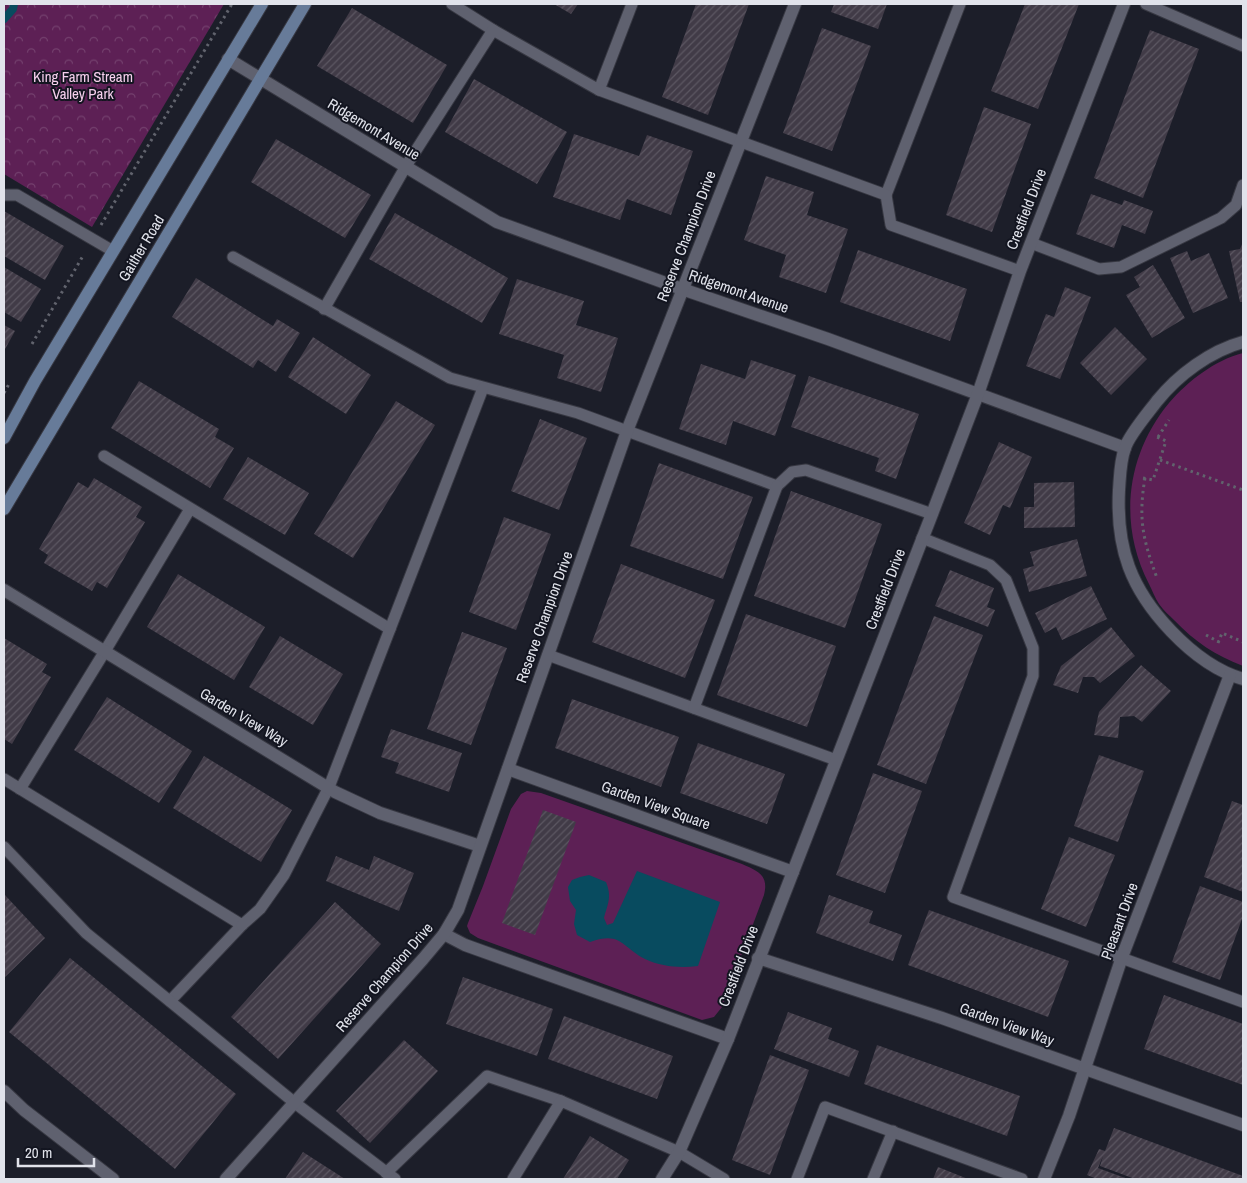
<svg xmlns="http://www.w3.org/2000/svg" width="1247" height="1183" viewBox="0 0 1247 1183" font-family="'Archivo Narrow',sans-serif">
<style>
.grass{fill:#5d2055}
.park{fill:url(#park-crowns)}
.water{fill:#084b5f}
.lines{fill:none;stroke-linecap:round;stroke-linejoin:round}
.stream{stroke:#084b5f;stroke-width:8}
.building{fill:url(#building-hatch)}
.service-casing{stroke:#373842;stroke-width:13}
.minor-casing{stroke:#373842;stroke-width:14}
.tertiary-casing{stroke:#373842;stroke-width:14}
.secondary-casing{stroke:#373842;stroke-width:14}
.path{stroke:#61636d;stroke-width:3;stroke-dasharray:2.5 4;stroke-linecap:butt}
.service{stroke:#5f616f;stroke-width:11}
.minor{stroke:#5f616f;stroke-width:12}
.tertiary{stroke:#5f616f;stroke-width:12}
.secondary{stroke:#677b99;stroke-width:12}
.labels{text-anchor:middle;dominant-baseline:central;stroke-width:4;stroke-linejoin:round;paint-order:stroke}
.park-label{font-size:15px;fill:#f6cfed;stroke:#131520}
.street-label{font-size:15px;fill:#e1e3eb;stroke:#131520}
</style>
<defs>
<pattern id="park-crowns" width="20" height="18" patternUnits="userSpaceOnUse" patternTransform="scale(1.25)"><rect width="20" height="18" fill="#5d2055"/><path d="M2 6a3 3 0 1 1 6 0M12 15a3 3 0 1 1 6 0" fill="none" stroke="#74406e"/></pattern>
<pattern id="building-hatch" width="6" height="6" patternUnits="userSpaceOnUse" patternTransform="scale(1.25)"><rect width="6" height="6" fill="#413b47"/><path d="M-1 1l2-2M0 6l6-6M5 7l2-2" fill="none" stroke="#5c5762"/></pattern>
</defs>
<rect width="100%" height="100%" fill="#1c1e29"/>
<g class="grass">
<path d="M1243,353V666C1215,655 1195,642 1174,620C1169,615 1163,610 1159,604C1155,598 1152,590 1149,584C1118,524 1126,455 1169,403C1188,381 1215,360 1243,353Z"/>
<path d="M527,791L541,793L742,864C758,871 769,875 764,895L722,1007L714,1017L702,1020L478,938L470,933L467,926L468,923L483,886L511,809L521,794Z"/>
</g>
<polygon class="park" points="4,4 224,4 92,227 4,174"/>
<path class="water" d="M637,871L720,902L698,966C680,968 662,967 645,959C621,947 622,931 590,942L577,935L574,924L576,910L570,901L568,887L572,880L580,877L589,875L606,882C612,897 608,903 604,918L607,925L613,923Z"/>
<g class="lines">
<polyline class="stream" points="4,19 13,9 14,4"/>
</g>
<g class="building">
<polygon points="554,4 578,4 571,14"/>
<polygon points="696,4 749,4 708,115 662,97"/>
<polygon points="834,4 887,4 878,29 831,12"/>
<polygon points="1025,4 1079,4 1038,109 991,91"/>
<polygon points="352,8 447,65 413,123 317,66"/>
<polygon points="822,28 871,46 832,151 783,133"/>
<polygon points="1150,30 1199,49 1143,198 1094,178"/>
<polygon points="474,79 567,132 537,184 445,132"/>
<polygon points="984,107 1031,124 992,232 946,215"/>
<polygon points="574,134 639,156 647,135 693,151 671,215 627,199 620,220 553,197"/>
<polygon points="276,139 371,195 345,238 251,182"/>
<polygon points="766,176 814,192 807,215 848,229 826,293 779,277 786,255 744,240"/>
<polygon points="1091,194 1122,205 1124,200 1153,211 1145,234 1122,225 1114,248 1076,234"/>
<polygon points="4,211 64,246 45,280 4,256"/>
<polygon points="395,213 508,278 482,323 369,259"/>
<polygon points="1243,242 1243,302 1240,302 1229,251 1240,249"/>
<polygon points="858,250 967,289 950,341 840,302"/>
<polygon points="1187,251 1191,261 1209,253 1228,298 1193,313 1170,258"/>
<polygon points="1153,265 1185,318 1152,338 1126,295 1140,287 1134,277"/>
<polygon points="4,267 41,289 21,322 4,312"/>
<polygon points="196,278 273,326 277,319 300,333 276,372 258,360 253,368 172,317"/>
<polygon points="517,279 584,301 576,325 618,338 601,392 557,378 564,355 499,334"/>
<polygon points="1065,287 1091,297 1060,379 1026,366 1046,314 1054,317"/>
<polygon points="4,325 15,331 4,351"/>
<polygon points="1115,327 1147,359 1111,395 1080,363"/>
<polygon points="313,337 371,375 346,414 288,377"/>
<polygon points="751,360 796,375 775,436 733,421 726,445 679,429 701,364 745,379"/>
<polygon points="809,376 919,414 896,479 875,471 879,458 791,427"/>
<polygon points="139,381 219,429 215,437 234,448 210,488 111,428"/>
<polygon points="396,401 435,425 353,558 314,534"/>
<polygon points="540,419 587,438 559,510 511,491"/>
<polygon points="999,442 1032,457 1010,508 1003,505 990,535 964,523"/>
<polygon points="248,457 309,493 285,535 223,499"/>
<polygon points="659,463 753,497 723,579 630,546"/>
<polygon points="94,478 142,507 136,517 145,522 107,588 97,582 92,591 44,563 48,555 39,549 78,482 88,488"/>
<polygon points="1074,482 1075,527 1024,528 1024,507 1034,507 1034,483"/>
<polygon points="791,491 882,524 845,628 754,596"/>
<polygon points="504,517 551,534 516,630 469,612"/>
<polygon points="1077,539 1087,576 1029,592 1023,569 1034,566 1030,552"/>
<polygon points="621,564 715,600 685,678 592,642"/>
<polygon points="950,570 994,588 987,607 995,610 988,627 935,606"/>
<polygon points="178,574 265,627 234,680 147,627"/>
<polygon points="1091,586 1107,619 1062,640 1056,627 1045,633 1035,613"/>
<polygon points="746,614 836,646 807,727 717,695"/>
<polygon points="934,616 983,635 926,784 877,765"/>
<polygon points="1111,627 1135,656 1100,683 1094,677 1083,677 1078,693 1053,685 1061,666"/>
<polygon points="462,632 507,648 471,745 427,729"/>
<polygon points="280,636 343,674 313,725 249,687"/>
<polygon points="4,638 47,664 42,672 51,677 12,744 4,739"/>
<polygon points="1141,665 1171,691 1142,722 1134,716 1120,717 1118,738 1094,735 1099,712"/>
<polygon points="107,697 192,751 159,803 74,750"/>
<polygon points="572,699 679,737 661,787 555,748"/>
<polygon points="391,729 462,753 449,792 395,773 399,763 381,757"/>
<polygon points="698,743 785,774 767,824 680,793"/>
<polygon points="1099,755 1144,771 1118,842 1074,826"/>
<polygon points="204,756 292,810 261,862 173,808"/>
<polygon points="873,773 922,791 885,893 836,875"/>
<polygon points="1232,801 1243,805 1243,892 1204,877"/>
<polygon points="543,810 576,822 535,935 502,923"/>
<polygon points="1069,837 1115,855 1086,927 1041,909"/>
<polygon points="336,856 369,870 374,856 414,873 399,911 326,881"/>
<polygon points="1200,886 1243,902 1243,916 1220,980 1172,962"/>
<polygon points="4,894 45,938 4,978"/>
<polygon points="829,895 873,911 869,923 902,935 893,961 816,933"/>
<polygon points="335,902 381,944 278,1059 231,1017"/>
<polygon points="929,910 1069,961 1048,1017 908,965"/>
<polygon points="70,958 236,1094 175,1169 9,1032"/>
<polygon points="463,977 553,1009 537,1056 446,1024"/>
<polygon points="1164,995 1243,1024 1243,1085 1144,1049"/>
<polygon points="788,1012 832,1028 828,1039 859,1051 849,1077 774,1049"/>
<polygon points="564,1016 673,1056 657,1099 548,1059"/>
<polygon points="404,1040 438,1071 370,1143 336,1111"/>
<polygon points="877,1045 1020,1096 1007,1136 864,1084"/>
<polygon points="770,1055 809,1070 770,1175 732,1160"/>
<polygon points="1114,1128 1243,1176 1243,1179 1135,1179 1100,1166 1103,1156 1098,1168 1128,1179 1097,1179 1087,1175 1099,1149 1105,1151"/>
<polygon points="590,1136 629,1160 617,1179 563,1179"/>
<polygon points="303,1152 345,1179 285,1179"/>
<polygon points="938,1167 968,1179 933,1179"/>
</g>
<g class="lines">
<g class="service-casing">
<g id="service">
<polyline points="452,4 493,30"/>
<polyline points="1146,4 1243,46"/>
<polyline points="599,90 632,4"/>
<polyline points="4,195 17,195 113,251"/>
<polyline points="886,195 960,4"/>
<polyline points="1031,243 1099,269 1121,267 1221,218 1236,205 1243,185"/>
<polyline points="233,257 450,378 578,413 777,486 792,472 806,470 932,514"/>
<polyline points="324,309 406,166 493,30 599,90 886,195 891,225 1020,271"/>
<polyline points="104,456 390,629"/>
<polyline points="922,538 990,565 1006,580 1033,648 1033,676 953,897 1243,1002"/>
<polyline points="548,655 836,760"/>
<polyline points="694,708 777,486"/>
<polyline points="4,779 242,925 170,1001"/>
<polyline points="20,789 105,651 190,509"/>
<polyline points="4,847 86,933 295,1103 395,1179"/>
<polyline points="242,925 260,909 284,875 329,787 483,388"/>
<polyline points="386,1173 487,1076 561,1101"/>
<polyline points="513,1179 561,1101 679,1152 724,1179"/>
<polyline points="797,1179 825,1107 1022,1179"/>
<polyline points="873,1179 893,1131"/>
</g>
</g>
<g class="minor-casing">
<g id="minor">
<polyline points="228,59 497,222 682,289 828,339 1125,448"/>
<path d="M1243,342C1210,351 1178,375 1157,401C1148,413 1129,435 1125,448C1120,461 1120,477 1119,490C1116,549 1131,589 1171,631C1191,652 1215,671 1243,679"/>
<polyline points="4,590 335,792 380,813 480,846"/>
<polyline points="508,769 793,872"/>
<polyline points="444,934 465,945 728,1039"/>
<polyline points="758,958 942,1018 1243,1125"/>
<polyline points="226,1179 423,959 444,934 458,910 627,431 795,4"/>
<polyline points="662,1179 679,1152 728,1039 932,514 978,394 1020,271 1124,4"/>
<polyline points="1044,1179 1069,1116 1122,957 1230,675"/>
</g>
</g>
<g class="tertiary-casing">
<polyline id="tertiary" points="4,1091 24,1110 113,1179"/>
</g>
<g class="secondary-casing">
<g id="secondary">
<polyline points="4,438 35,381 262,4"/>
<polyline points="4,509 305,4"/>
</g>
</g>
<g class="path">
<polyline points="101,225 232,4"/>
<polyline points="32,344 84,254"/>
<polyline points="4,393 9,384"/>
<polyline points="1158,437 1169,420"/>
<polyline points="1160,460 1243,490"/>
<polyline points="1143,478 1153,480 1166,441 1157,437"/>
<path d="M1145,478C1138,519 1143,540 1157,578"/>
<polyline points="1206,635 1219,642"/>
<polyline points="1218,643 1222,633 1243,642"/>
</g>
<use href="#service" class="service"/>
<use href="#minor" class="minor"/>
<use href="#tertiary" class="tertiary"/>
<use href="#secondary" class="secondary"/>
</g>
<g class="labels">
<g class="park-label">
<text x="83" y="76">King Farm Stream<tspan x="83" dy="17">Valley Park</tspan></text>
</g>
<g class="street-label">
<text transform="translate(374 129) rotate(31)">Ridgemont Avenue</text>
<text transform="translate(1026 209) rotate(-69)">Crestfield Drive</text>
<text transform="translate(686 236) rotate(-69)">Reserve Champion Drive</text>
<text transform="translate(141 248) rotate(-59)">Gaither Road</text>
<text transform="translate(739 291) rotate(19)">Ridgemont Avenue</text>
<text transform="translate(885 589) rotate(-69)">Crestfield Drive</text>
<text transform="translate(544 617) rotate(-70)">Reserve Champion Drive</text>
<text transform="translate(244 717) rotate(31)">Garden View Way</text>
<text transform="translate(656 805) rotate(20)">Garden View Square</text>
<text transform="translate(1119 921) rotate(-70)">Pleasant Drive</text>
<text transform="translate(738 966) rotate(-69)">Crestfield Drive</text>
<text transform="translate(384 977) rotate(-49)">Reserve Champion Drive</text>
<text transform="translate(1007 1024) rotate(20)">Garden View Way</text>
</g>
</g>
<rect width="1247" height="1183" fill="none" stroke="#e1e3eb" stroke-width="10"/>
<path d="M18 1158v8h76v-8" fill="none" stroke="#e1e3eb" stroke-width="2.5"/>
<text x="25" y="1158" font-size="15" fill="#e1e3eb" stroke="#131520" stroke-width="4" paint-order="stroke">20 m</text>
</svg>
